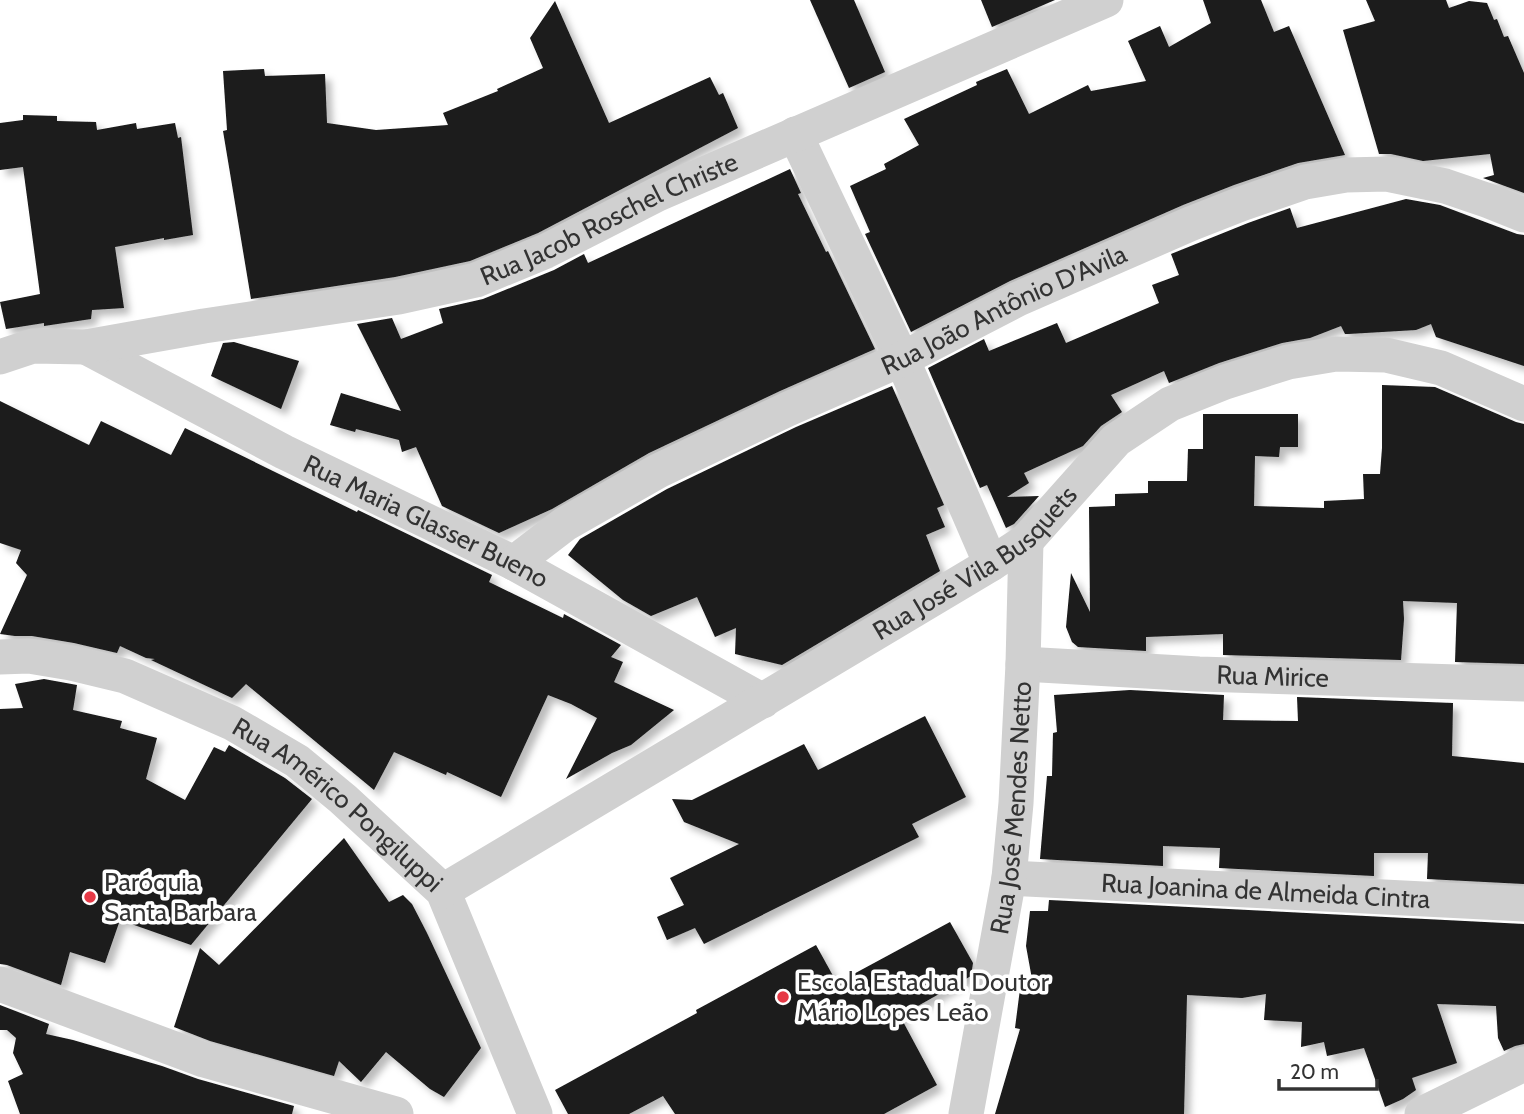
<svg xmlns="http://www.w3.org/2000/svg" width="1524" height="1114" viewBox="0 0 1524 1114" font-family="Cabin,sans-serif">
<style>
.building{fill:#1a1a1a;filter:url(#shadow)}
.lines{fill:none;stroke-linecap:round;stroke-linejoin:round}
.minor{stroke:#d0d0d0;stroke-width:35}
.poi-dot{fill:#e63946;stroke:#fff;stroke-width:2.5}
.labels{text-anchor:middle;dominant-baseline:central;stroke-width:7;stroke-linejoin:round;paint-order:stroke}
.street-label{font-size:26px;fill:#333;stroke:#fff}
.poi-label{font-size:26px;fill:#333;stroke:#fff;text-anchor:start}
</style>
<defs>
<filter id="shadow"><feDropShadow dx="6" dy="6" stdDeviation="3.5" flood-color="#0004"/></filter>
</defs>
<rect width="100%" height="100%" fill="#fff"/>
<g class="building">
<polygon points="810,0 854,0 885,72 849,88"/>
<polygon points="981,0 1055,0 992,27"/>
<polygon points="1203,0 1261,0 1274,32 1289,26 1345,155 1298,163 1234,185 1183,205 1010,281 911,332 865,234 870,232 850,186 886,169 884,164 919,145 904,119 977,85 976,82 1007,69 1029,114 1088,85 1091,91 1146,81 1128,41 1160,26 1169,47 1211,23"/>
<polygon points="1366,0 1446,0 1449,8 1469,1 1487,3 1494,20 1497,19 1504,37 1508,36 1524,73 1524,193 1483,178 1494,175 1490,154 1423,161 1391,154 1379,154 1343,30 1375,21"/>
<polygon points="555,1 609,123 710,77 719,95 723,93 738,128 538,233 470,261 395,277 251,299 223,131 227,130 223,71 264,69 265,76 325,74 327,123 376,130 448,125 443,113 498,91 497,89 543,68 530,38"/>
<polygon points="23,115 57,116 57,121 96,122 97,130 136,123 137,129 175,123 178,138 181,137 193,235 164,240 164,238 115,247 124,308 92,310 91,319 44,326 44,323 6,329 0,302 40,294 23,167 0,170 0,123 23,120"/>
<polygon points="790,169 801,193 798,194 826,252 828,251 875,349 780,391 649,453 552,509 499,533 442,506 416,447 402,452 399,440 356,429 355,432 330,425 341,393 401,411 357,324 392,318 401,339 443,323 439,309 483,299 554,270 584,254 588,263"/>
<polygon points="1406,199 1440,205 1517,234 1524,235 1524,366 1436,337 1431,324 1416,330 1348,334 1345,334 1341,326 1310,338 1282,343 1219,363 1169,383 1164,371 1111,395 1122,412 1101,426 1083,446 1024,473 1029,483 1007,497 1039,496 1014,524 1006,528 987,485 980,488 928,368 984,339 989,351 1057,323 1066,343 1159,303 1152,285 1179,275 1171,254 1248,223 1290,208 1297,228"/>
<polygon points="234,342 299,361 281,409 211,376 223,343"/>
<polygon points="1382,385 1435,387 1516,422 1524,424 1524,664 1455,662 1457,603 1403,601 1404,619 1401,660 1223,655 1223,634 1146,637 1146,651 1078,647 1072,642 1066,627 1071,573 1090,612 1089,507 1115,506 1115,494 1148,493 1148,481 1187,481 1188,449 1203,449 1203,414 1298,414 1298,447 1280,447 1279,457 1255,456 1254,506 1324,508 1324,501 1364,499 1363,474 1380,474 1382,448"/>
<polygon points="892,386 944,505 937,508 945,527 926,535 940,571 782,665 735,654 736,628 715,637 697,597 651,616 623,600 568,555 580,539 667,489 796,427"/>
<polygon points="0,401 89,445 101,421 171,455 185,428 357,512 358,510 492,575 489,582 563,618 564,614 621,645 611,657 623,662 614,682 674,710 631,745 612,753 566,779 597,718 571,704 548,695 501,797 447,772 446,775 394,752 374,790 246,684 232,698 151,660 155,659 146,658 120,646 117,653 74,643 32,636 15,636 0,634 27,575 16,563 21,550 0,543"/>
<polygon points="44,679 77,685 73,710 122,721 120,728 157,738 146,779 185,800 214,747 225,752 229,745 285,778 312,799 191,945 120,920 105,963 70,952 61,985 7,965 0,964 0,709 23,708 15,684"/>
<polygon points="1130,690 1224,695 1223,720 1298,721 1297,697 1453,703 1452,756 1524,763 1524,884 1427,879 1428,853 1374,853 1374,876 1219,868 1220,848 1163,846 1163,866 1040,859 1047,776 1052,776 1053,733 1057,732 1054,695"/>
<polygon points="925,716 966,797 912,824 919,837 704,944 695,928 667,940 657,917 684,905 670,878 739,844 684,822 672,799 692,800 804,744 818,770"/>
<polygon points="344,838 389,902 403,895 412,904 427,933 481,1048 444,1097 430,1089 386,1052 361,1082 339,1061 334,1076 210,1041 174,1027 200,948 219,965"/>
<polygon points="1049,900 1524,924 1524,1044 1515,1046 1504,1051 1498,1038 1496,1006 1437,1004 1457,1063 1412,1078 1416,1090 1403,1099 1385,1107 1364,1048 1327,1056 1324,1042 1301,1047 1302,1022 1264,1020 1266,994 1242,998 1187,995 1184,1114 995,1114 1020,1029 1015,1028 1020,989 1034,990 1026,946 1030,911 1048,911"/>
<polygon points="950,922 973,963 971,976 900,1016 937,1085 884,1114 675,1114 663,1096 629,1114 568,1114 555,1090 697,1013 696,1010 816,945 837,983"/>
<polygon points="0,1005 49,1024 46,1034 73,1040 162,1066 198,1079 294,1106 292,1114 20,1114 8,1081 23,1074 13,1053 16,1038 7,1030 0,1030"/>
</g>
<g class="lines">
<g class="minor">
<polyline points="795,134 902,359 991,564"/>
<path id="s1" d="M86,347L284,452L514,563L763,701"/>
<path id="s2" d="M0,357L33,346L86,347L204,326L399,297L476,280L546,251L658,194L1106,0"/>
<path id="s3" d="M514,563L565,524L658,471L788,409L902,359L1018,299L1190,224L1241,204L1305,182L1346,175L1387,174L1445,186L1489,201L1524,215"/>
<path id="s4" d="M0,657L29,656L71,663L125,676L232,723L297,761L343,799L443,891L535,1114"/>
<path id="s5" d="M1023,664L1199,674L1524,684"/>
<path id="s6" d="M1009,878L1524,904"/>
<path id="s7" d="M443,891L991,564L1026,541L1116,440L1170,404L1225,382L1288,362L1336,354L1386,355L1441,368L1524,404"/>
<polyline points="0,984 204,1060 396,1114"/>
<path id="s8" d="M966,1114L1009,878L1016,803L1023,664L1026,541"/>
<polyline points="1422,1114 1524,1064"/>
</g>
</g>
<g class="poi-dot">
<circle cx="90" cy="897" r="7"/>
<circle cx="783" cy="997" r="7"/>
</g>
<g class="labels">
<g class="street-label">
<text stroke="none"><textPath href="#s2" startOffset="630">Rua Jacob Roschel Christe</textPath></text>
<text stroke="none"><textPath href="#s3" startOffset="553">Rua João Antônio D'Avila</textPath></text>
<text stroke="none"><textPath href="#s1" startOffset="382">Rua Maria Glasser Bueno</textPath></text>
<text stroke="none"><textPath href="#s7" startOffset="626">Rua José Vila Busquets</textPath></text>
<text stroke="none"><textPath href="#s5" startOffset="250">Rua Mirice</textPath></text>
<text stroke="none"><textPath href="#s4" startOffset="378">Rua Américo Pongiluppi</textPath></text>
<text stroke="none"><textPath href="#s8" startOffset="310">Rua José Mendes Netto</textPath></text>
<text stroke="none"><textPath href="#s6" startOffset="257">Rua Joanina de Almeida Cintra</textPath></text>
</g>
<g class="poi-label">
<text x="104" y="882">Paróquia<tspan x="104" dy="30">Santa Barbara</tspan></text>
<text x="797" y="982">Escola Estadual Doutor<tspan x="797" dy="30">Mário Lopes Leão</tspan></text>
</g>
</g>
<path d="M1279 1079v10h98v-10" fill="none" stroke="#333333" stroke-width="3.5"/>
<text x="1290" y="1079" font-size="21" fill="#333333" stroke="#ffffff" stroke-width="5" paint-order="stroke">20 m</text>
</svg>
